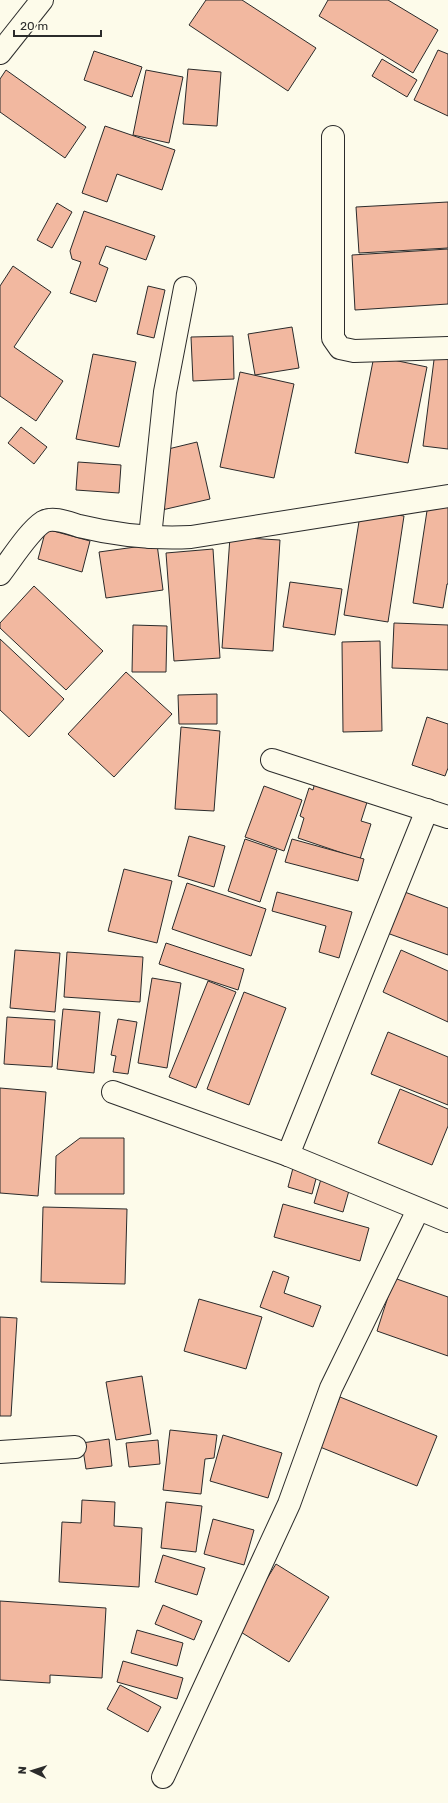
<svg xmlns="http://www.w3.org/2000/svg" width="448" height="1803" viewBox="0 0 448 1803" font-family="Rubik,sans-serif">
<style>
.building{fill:#f2b8a0;stroke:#2b2b2b}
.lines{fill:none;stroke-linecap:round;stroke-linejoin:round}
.minor-casing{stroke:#2b2b2b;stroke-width:24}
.minor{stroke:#fdfbea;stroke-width:22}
</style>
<rect width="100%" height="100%" fill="#fdfbea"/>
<g class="building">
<polygon points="206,0 242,0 316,48 288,91 189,25"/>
<polygon points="328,0 388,0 438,30 413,73 319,16"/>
<polygon points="438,50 448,54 448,116 414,100"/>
<polygon points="94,51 142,67 132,97 84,80"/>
<polygon points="382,59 417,80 407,97 372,76"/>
<polygon points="188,69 221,72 217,126 183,124"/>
<polygon points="6,70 86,127 65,158 0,112 0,79"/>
<polygon points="146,70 183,77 169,143 133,135"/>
<polygon points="105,126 175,150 162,190 117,174 107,202 82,193"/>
<polygon points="448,202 448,248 359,253 356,207"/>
<polygon points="57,203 72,212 52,248 37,240"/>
<polygon points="84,211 155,236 146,260 106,246 99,264 108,268 96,302 70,293 81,262 72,259 70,251"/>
<polygon points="448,249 448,304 355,310 352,255"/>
<polygon points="13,266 51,292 14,347 63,381 36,421 0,396 0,286"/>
<polygon points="148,286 165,290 154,338 137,334"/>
<polygon points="292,327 299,368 255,375 248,334"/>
<polygon points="233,336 234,379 193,381 191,337"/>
<polygon points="435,352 448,353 448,449 423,446"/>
<polygon points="93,354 136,362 119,447 76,439"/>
<polygon points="374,356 427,367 408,463 355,453"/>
<polygon points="240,372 294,384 274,478 220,467"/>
<polygon points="21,427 47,447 34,464 8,443"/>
<polygon points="197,442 210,499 162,510 164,450"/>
<polygon points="78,462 121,465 119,493 76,490"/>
<polygon points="430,491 448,493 448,584 447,584 443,608 413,603"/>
<polygon points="361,509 404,516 388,622 344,615"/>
<polygon points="46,529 90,541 82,572 38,559"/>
<polygon points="230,537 280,540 273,651 222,648"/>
<polygon points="157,544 163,590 106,598 99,552"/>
<polygon points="213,549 220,658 174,661 166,553"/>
<polygon points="290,582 342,589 335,635 283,627"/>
<polygon points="34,586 103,651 66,690 0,628 0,623"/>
<polygon points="394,623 448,625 448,670 392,668"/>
<polygon points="133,625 167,626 166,672 132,672"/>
<polygon points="0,639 64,699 29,737 0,710"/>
<polygon points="380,641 382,731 343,732 342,642"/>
<polygon points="126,672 172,714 114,777 68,734"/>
<polygon points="217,694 217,724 179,724 178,695"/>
<polygon points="427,717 448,724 448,768 445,776 412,765"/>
<polygon points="181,727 220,731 214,811 175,809"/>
<polygon points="316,778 369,796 361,821 371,824 360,859 298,838 304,818 300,816 309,788 313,790"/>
<polygon points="264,786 302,800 284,851 245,837"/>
<polygon points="189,836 225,846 214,887 178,876"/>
<polygon points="245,839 277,850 260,902 228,891"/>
<polygon points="292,839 364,859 358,881 285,862"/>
<polygon points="124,869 172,881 157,943 108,931"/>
<polygon points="187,883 266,909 251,956 172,929"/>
<polygon points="402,891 448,908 448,955 387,933"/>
<polygon points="277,892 352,912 339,958 319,952 326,926 272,911"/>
<polygon points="166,943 244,969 238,990 159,964"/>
<polygon points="15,950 60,953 55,1012 10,1008"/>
<polygon points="401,950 448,971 448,1022 383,992"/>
<polygon points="67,952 143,957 140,1002 64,997"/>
<polygon points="152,978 181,983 167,1068 138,1063"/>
<polygon points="208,981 236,992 196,1088 169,1077"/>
<polygon points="244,992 286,1008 249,1105 207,1089"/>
<polygon points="63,1009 100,1012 94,1073 57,1069"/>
<polygon points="7,1017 55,1020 52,1067 4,1064"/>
<polygon points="118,1019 137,1022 128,1074 113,1072 116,1056 111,1055"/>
<polygon points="388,1032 448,1057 448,1105 371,1074"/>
<polygon points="0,1088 46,1092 38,1196 0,1193"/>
<polygon points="400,1089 448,1109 448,1126 432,1165 378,1143"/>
<polygon points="80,1138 124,1138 124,1194 55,1194 56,1156"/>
<polygon points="293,1168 317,1175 312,1194 288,1187"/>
<polygon points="321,1179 350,1187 343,1212 314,1203"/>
<polygon points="283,1204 369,1228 360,1261 274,1237"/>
<polygon points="43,1207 127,1209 125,1284 41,1282"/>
<polygon points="273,1271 289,1277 284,1293 321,1306 313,1327 260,1307"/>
<polygon points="394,1278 448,1297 448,1356 377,1331"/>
<polygon points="199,1299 262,1317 246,1369 184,1351"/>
<polygon points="0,1317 17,1318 11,1416 0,1416"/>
<polygon points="142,1376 151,1434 116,1440 106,1382"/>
<polygon points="340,1397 437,1436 417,1486 320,1447"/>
<polygon points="170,1430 217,1435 214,1458 205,1459 201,1494 163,1490"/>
<polygon points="223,1435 282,1453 268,1498 210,1481"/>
<polygon points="109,1439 112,1466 86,1469 82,1443"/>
<polygon points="158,1440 160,1464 129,1467 126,1443"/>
<polygon points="82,1500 115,1502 114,1526 142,1528 139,1587 59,1582 62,1522 81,1523"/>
<polygon points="166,1502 202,1506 196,1552 161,1548"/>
<polygon points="213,1519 254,1530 244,1565 204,1554"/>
<polygon points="163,1555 205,1568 197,1595 155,1582"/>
<polygon points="276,1564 329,1597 289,1662 236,1629"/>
<polygon points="0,1601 106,1608 102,1678 50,1675 50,1683 0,1680"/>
<polygon points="163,1605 202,1621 194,1640 155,1624"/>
<polygon points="137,1630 183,1643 177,1666 131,1653"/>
<polygon points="123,1661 183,1678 177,1699 117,1682"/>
<polygon points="120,1685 161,1707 148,1732 107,1709"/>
</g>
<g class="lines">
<g class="minor-casing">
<g id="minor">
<polyline points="0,53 42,0"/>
<polyline points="333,137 333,338 340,348 354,351 448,348"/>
<polyline points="150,537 165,392 185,288"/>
<path d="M0,574C11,560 29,531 43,522C53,516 69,523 79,526C116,535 153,539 191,537L448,496"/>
<polyline points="272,760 448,817"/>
<polyline points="113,1092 288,1155 448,1221"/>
<polyline points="288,1155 427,810"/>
<polyline points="0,1452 75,1447"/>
<polyline points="163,1777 289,1504 331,1388 418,1210"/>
</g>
</g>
<use href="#minor" class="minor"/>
</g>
<g transform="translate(32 1771) rotate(274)" stroke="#fdfbea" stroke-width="3" paint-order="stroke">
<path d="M0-3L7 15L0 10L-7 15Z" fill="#2b2b2b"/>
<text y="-6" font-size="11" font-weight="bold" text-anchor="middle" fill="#2b2b2b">N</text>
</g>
<path d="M14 30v6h87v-6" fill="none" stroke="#2b2b2b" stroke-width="2"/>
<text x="20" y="30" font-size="12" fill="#2b2b2b" stroke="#fdfbea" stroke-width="3" paint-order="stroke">20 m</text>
</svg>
